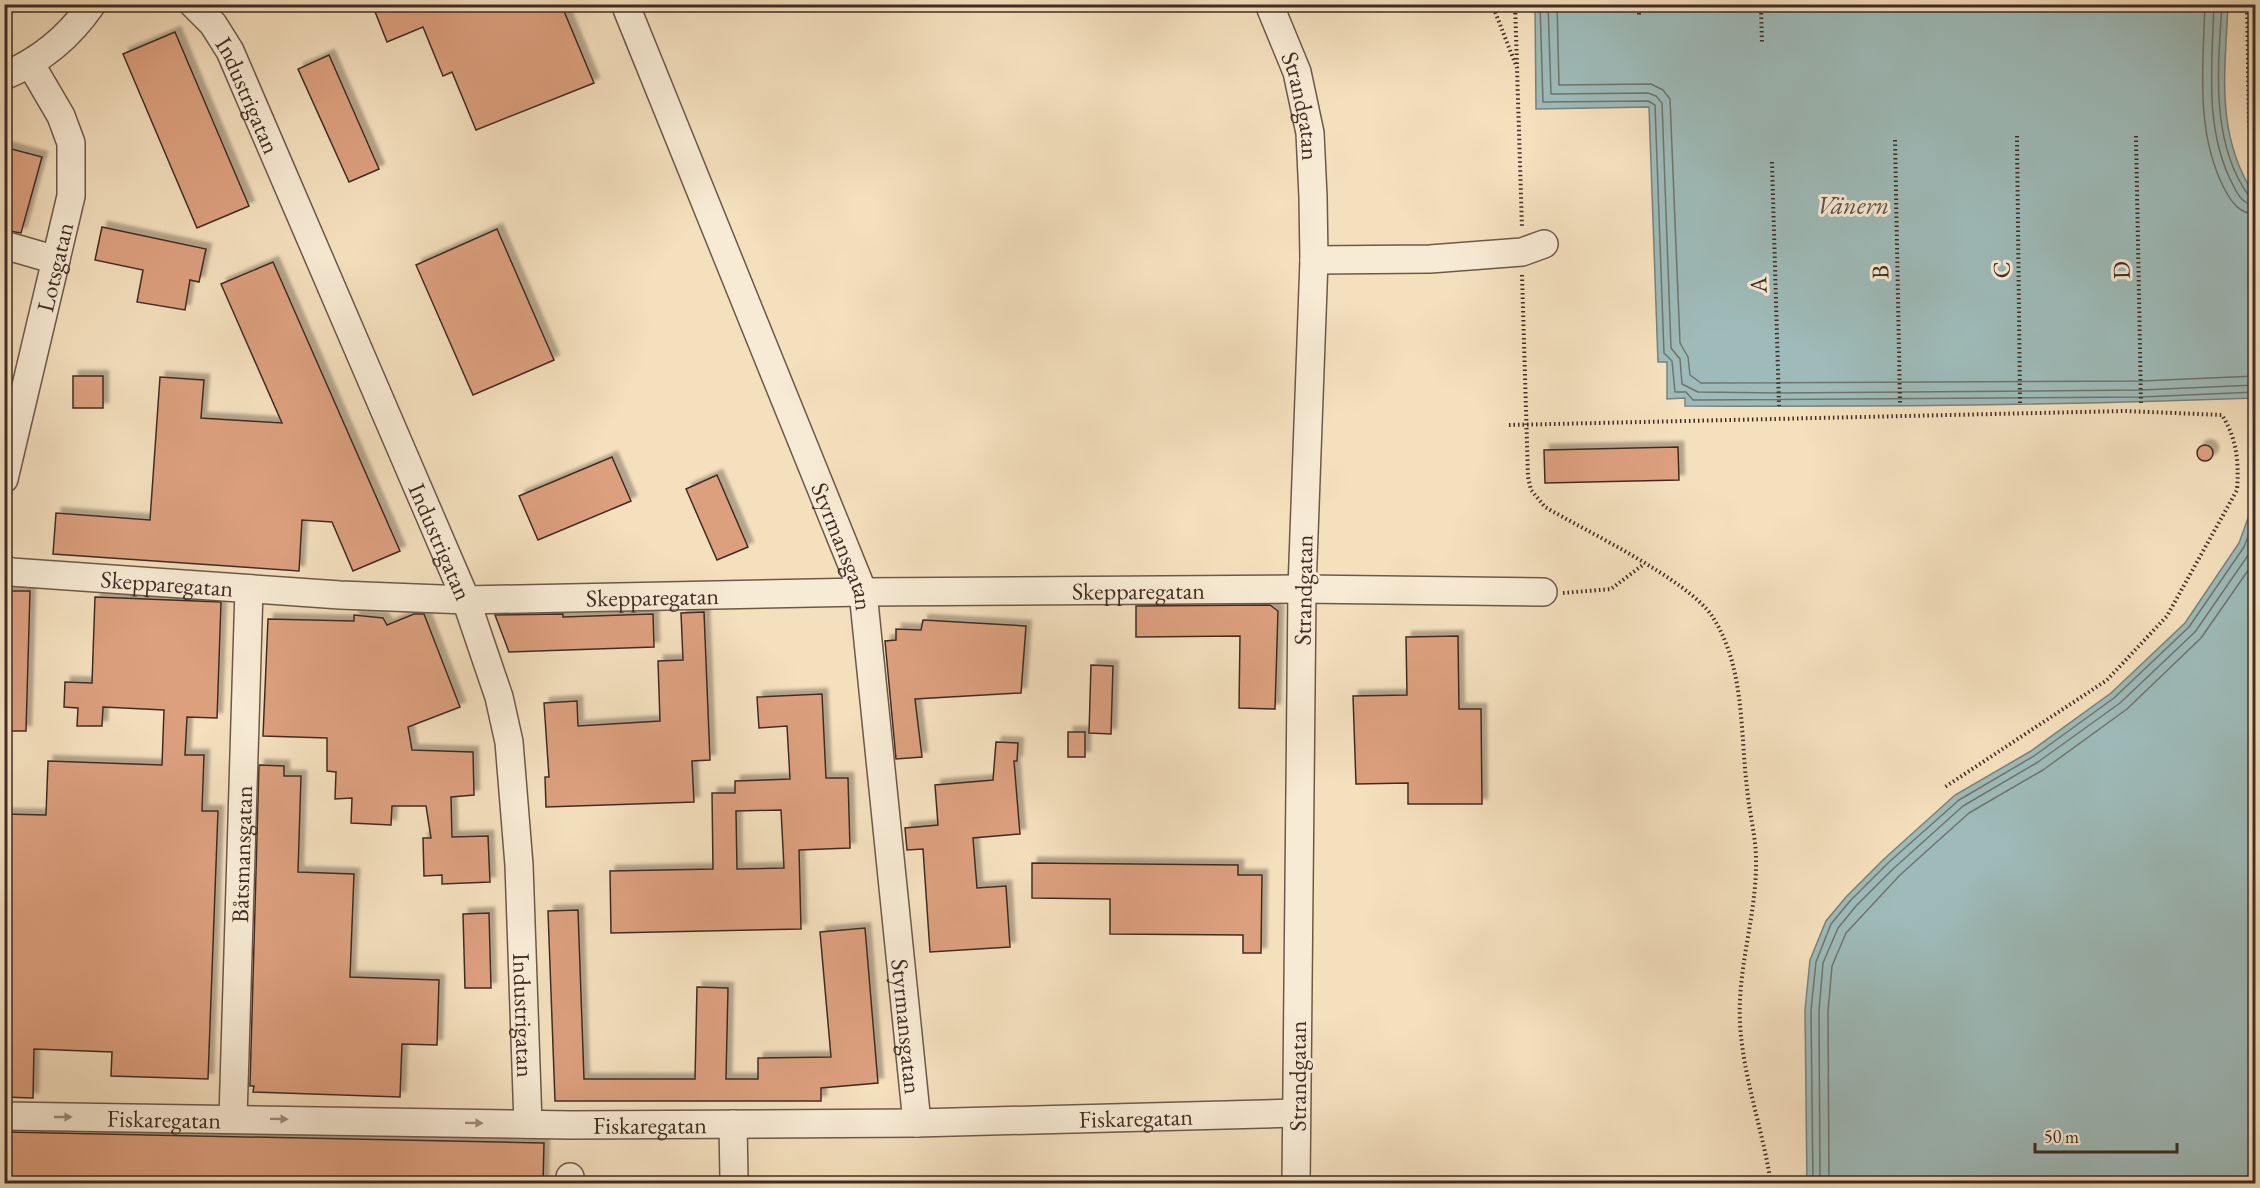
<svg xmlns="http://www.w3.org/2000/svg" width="2260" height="1188" viewBox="0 0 2260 1188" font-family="'EB Garamond',serif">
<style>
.water{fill:#9ebbb9;stroke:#78827d;stroke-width:1.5}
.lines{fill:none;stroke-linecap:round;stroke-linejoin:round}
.shore{stroke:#6f746e;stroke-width:1.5}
.building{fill:#dda07f;stroke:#402c24;stroke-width:1.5;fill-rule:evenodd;filter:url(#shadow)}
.minor-casing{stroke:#6d594a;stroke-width:30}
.path{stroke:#402c24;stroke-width:4;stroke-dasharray:1.5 3;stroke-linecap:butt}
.minor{stroke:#f8ebd5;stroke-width:27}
.oneway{fill:#9c8c7c}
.labels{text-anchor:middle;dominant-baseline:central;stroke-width:6;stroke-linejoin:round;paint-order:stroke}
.street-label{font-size:24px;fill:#402c24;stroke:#f8ebd5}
.water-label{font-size:26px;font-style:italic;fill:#585049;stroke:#f8ebd5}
</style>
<defs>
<filter id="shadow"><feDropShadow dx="5.5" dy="-5.5" stdDeviation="1.5" flood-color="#0004"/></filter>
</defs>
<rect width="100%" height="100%" fill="#f5e0be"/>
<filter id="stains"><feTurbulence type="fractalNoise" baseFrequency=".00333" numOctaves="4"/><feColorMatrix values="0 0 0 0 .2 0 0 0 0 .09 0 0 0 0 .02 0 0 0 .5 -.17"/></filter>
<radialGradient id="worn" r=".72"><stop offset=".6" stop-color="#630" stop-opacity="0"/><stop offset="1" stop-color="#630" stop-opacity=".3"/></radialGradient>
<g class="water">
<path d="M1535,5H2228C2225,74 2215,135 2255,196V398C2066,405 1875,407 1685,406V398L1667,399V362H1658L1649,107L1536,109Z"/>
<polygon points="2255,499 2255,1183 1807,1183 1805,1010 1810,960 1826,921 1846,897 1884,859 1955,795 2031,751 2111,693 2185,623 2239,543"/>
</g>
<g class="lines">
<g class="shore">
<polyline points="1540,4 1543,102 1648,101 1655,105 1664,353 1672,361 1675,392 1686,392 1693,400 2141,397 2256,392"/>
<polyline points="1548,4 1551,94 1648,93 1656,96 1662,103 1671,348 1680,359 1682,384 1698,392 1779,393 2141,390 2256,385"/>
<polyline points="1557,4 1559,85 1651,84 1663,90 1670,99 1680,343 1688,357 1690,375 1701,383 2141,381 2256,376"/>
<path d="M2205,4C2203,67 2195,133 2225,190C2232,203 2240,214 2256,214"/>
<path d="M2214,4C2212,65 2204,130 2233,185C2238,195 2243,205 2256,205"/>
<path d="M2222,4C2218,67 2210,143 2249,196L2256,198"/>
<polyline points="1813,1184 1811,1010 1816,962 1831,924 1850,901 1888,863 1959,800 2034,756 2114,698 2189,627 2244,547 2256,516"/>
<polyline points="1820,1184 1819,1011 1823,963 1838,928 1856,906 1893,869 1963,806 2038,762 2120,703 2195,632 2251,551 2256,538"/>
<polyline points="1829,1184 1828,1011 1832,966 1846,933 1900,875 1969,813 2043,770 2127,709 2201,638 2256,559"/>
</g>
</g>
<g class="building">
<polygon points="372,4 561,4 594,83 476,130 452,72 443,76 423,27 387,42"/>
<polygon points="175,32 249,206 197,228 123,54"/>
<polygon points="329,55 379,169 349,182 298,69"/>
<polygon points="4,147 42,157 21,233 4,230"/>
<polygon points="102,227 206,249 199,282 190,280 185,310 137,302 143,270 95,260"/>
<polygon points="497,229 554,360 473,395 416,265"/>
<polygon points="273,262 400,551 353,571 332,522 302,520 299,571 53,554 56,513 150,520 160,377 204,380 201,418 282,423 221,284"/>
<rect x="73" y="376" width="30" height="32"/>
<circle cx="2205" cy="453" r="8"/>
<polygon points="1678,447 1679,480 1545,483 1544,450"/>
<polygon points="612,457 631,501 538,540 519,496"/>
<polygon points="717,475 748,547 717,560 686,489"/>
<polygon points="4,591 30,591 26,731 4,731"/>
<polygon points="95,597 221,602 217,718 187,717 185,755 204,755 202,811 218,811 208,1079 111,1076 112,1052 34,1049 33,1098 4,1097 4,814 46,815 48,761 162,765 164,710 103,707 102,726 77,726 78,708 64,707 65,682 92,683"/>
<polygon points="1270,605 1278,611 1275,709 1239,708 1240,636 1136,637 1136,606"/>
<polygon points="704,612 710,760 692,761 694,802 546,807 545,777 549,777 544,703 577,701 578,726 660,721 658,661 683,660 681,613"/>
<polygon points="414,614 424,614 460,707 408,727 412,750 473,752 474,795 451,797 452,837 488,836 490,882 442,884 442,875 424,876 423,838 431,838 426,806 392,806 391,825 351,823 352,798 335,799 336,772 327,771 327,738 263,736 268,619 354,621 354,615 383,618 387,625"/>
<polygon points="563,614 563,617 653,614 654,647 509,652 495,615"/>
<polygon points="923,620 1026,626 1021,693 915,699 922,757 896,759 885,641 896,640 896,629 921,630"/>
<polygon points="1458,636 1459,709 1481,709 1482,804 1408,804 1408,783 1356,784 1353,696 1407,695 1406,637"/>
<polygon points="1091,665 1113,666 1111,734 1089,733"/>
<path d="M822,694L826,778H848L850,848L799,850L801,929L611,933L610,871L713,869L712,793H735V781L790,779L787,726L759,728L757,697ZM781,810L784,868L737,869L736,811Z"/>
<rect x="1068" y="732" width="17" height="25"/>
<polygon points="996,742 1018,743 1017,761 1014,761 1020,834 973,838 977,888 1006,886 1010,947 930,952 923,849 907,850 905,828 938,825 935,785 993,780"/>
<polygon points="259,765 284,766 284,776 301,776 298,872 354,874 350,977 439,980 437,1045 402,1044 400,1097 253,1092 254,1086 250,1086"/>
<polygon points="1032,863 1238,865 1238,875 1262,875 1261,953 1243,953 1243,935 1110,934 1110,899 1032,898"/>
<polygon points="578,910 584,1079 695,1079 697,987 728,988 726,1079 758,1079 758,1058 831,1057 820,932 865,928 878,1083 821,1088 821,1101 555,1101 548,911"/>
<polygon points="489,913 491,988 465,988 463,914"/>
<polygon points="4,1132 544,1143 543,1184 4,1184"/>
</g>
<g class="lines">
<g class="minor-casing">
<g id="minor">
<path id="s1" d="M193,4L213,24L230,51L466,600L499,697L509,742L519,865L528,1124"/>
<path id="s2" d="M625,4L863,592L917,1123"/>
<path id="s3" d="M1269,4L1297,72L1310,133L1313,197L1314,260L1302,589L1296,1184"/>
<path d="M4,76C40,61 70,36 92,4"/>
<polyline points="4,245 56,260"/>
<polyline points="1314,260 1430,259 1522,252 1544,244"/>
<path id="s4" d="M4,479L71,196V143L61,116L30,63"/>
<path id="s5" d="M4,569L11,572L340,595L466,600L863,592L1302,589L1543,592"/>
<path id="s6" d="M4,1116L571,1125L917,1123L1296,1113"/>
<path id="s7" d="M233,1118L249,589"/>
<polyline points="733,1124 734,1179"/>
<polyline points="570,1177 570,1184"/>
</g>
</g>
<g class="path">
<polyline points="1492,4 1517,68 1522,228"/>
<polyline points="1515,4 1517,65"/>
<polyline points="1639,4 1639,17"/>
<polyline points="1761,4 1762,44"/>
<polyline points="2247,4 2249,125 2256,157"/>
<polyline points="2017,136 2020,403"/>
<polyline points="2136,136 2141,403"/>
<polyline points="1895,140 1900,404"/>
<polyline points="1772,162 1779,406"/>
<path d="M1522,275L1528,477L1531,490L1545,507C1586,531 1688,580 1712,616C1745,666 1740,731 1747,788C1749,812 1756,836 1756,860C1757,914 1737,968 1740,1023C1743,1078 1763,1130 1771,1184"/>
<path d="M1509,425L2125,411L2222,415C2237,439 2239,462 2237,490L2167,616L2107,680L1945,787"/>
<polyline points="1563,593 1611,589 1644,564"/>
</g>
<use href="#minor" class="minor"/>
</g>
<defs><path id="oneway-solid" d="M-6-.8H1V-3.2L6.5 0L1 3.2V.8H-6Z" transform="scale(1.5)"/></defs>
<g class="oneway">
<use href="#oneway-solid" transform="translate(63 1117)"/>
<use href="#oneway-solid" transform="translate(279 1119) rotate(1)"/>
<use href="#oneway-solid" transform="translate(474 1123) rotate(1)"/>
</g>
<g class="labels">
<g class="street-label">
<text stroke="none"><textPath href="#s1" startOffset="108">Industrigatan</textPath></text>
<text stroke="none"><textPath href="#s3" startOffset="108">Strandgatan</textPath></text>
<text stroke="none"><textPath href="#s4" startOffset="218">Lotsgatan</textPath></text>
<text transform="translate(2001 270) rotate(-91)">C</text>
<text transform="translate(2121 270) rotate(-91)">D</text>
<text transform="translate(1880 272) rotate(-91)">B</text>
<text transform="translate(1758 285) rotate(-92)">A</text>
<text stroke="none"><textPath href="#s1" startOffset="594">Industrigatan</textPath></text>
<text stroke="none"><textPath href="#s2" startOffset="585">Styrmansgatan</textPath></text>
<text stroke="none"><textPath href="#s5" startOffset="164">Skepparegatan</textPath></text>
<text stroke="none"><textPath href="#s5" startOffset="1136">Skepparegatan</textPath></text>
<text transform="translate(1303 590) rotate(-89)">Strandgatan</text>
<text stroke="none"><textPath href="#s5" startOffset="650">Skepparegatan</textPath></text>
<text stroke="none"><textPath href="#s7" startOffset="264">Båtsmansgatan</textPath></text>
<text stroke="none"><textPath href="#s1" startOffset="1080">Industrigatan</textPath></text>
<text stroke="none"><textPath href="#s2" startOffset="1071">Styrmansgatan</textPath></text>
<text transform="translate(1297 1076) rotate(-90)">Strandgatan</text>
<text stroke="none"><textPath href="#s6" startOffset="1132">Fiskaregatan</textPath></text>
<text stroke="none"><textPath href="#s6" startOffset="160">Fiskaregatan</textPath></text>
<text stroke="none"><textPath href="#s6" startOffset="646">Fiskaregatan</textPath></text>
</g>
<g class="water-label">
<text x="1853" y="205">Vänern</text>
</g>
</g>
<rect width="2260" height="1188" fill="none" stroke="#f5e0be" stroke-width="24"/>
<rect x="6" y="6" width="2248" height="1176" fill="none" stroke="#402c24" stroke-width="3"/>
<rect x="12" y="12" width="2236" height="1164" fill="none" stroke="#402c24" stroke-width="1.5"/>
<path d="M2035 1143v9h142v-9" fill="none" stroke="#402c24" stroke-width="3"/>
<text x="2044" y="1143" font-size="18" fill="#402c24" stroke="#f8ebd5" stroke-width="4.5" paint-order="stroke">50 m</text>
<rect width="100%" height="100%" filter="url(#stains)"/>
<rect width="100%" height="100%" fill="url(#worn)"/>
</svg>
